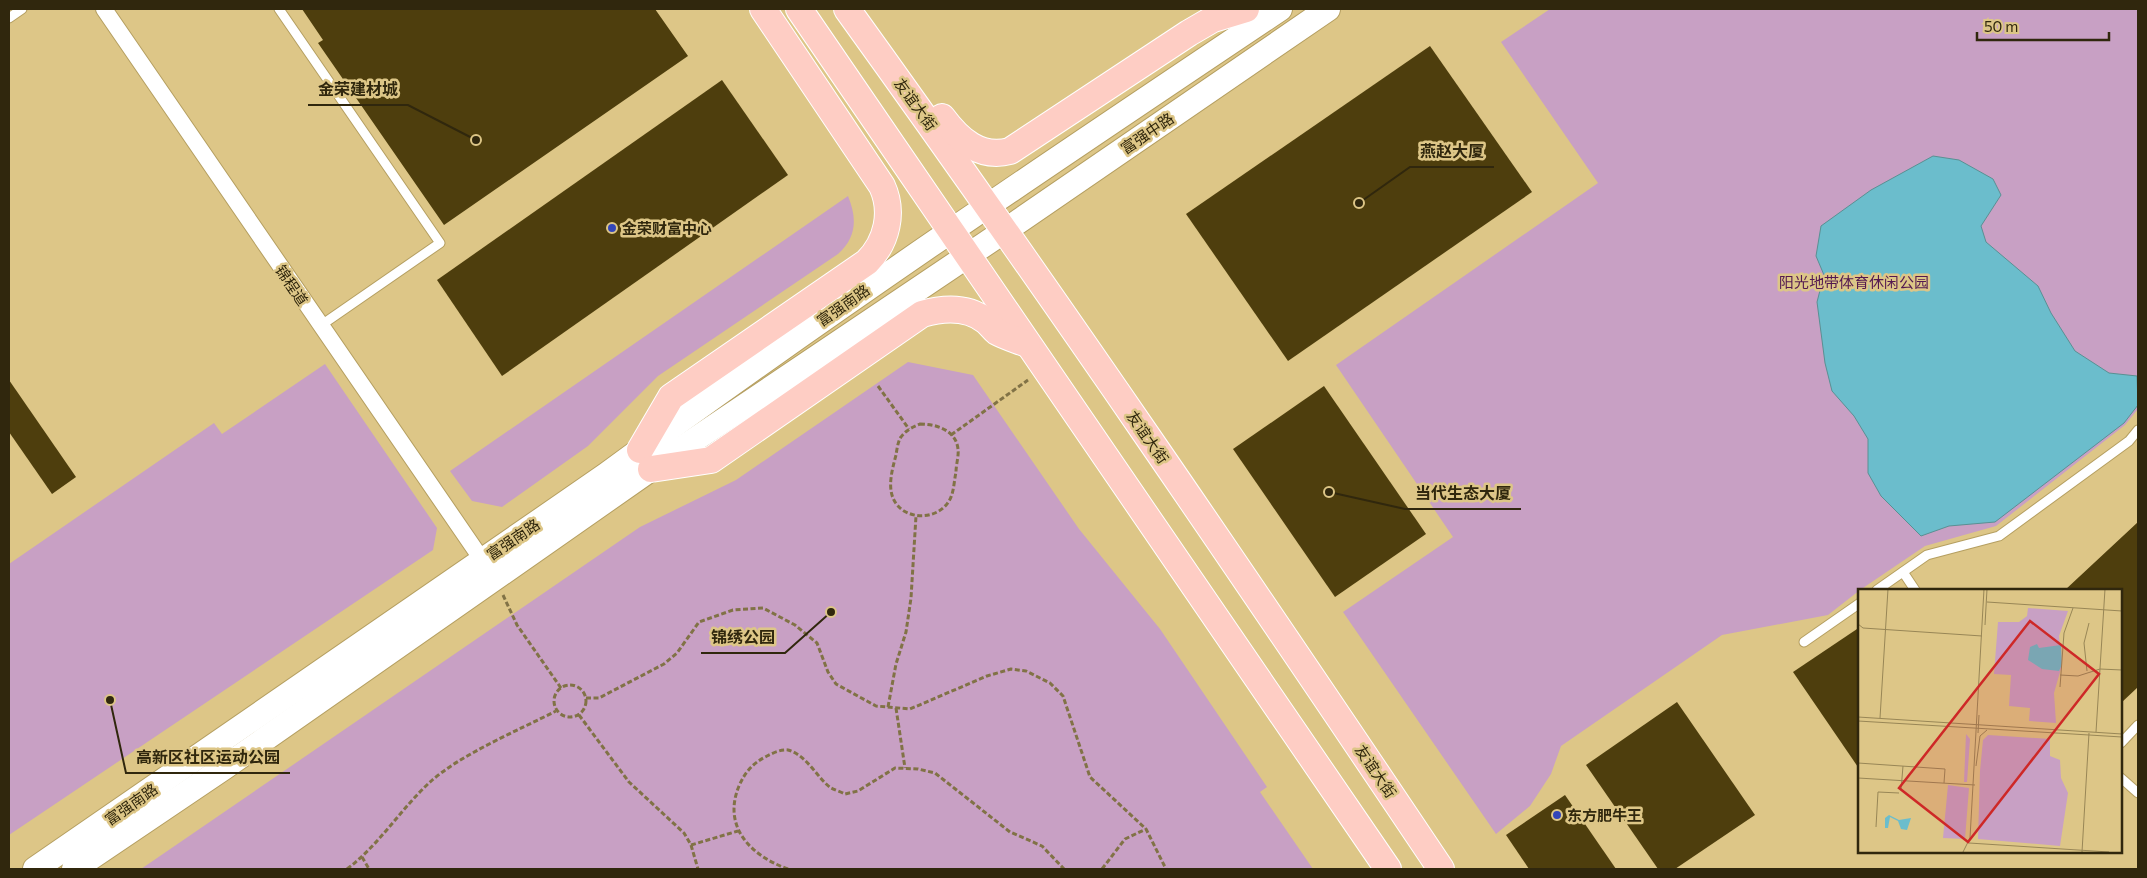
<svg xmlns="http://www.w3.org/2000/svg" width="2147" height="878" viewBox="0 0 2147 878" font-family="Commissioner,'Noto Sans SC',sans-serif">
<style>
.green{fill:#c8a0c4}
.water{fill:#6bbdcc;stroke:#599093}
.building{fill:#4e3e0d}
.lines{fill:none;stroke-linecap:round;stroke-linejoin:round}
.lane-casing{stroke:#b59f61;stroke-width:11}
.street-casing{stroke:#b59f61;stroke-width:18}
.secondary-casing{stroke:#b59f61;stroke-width:26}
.primary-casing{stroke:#fff;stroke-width:28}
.path{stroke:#817246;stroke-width:3;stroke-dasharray:5 2.5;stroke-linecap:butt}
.lane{stroke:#fff;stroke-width:9}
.street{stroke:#fff;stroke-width:16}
.secondary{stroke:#fff;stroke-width:24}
.primary{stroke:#fecdc4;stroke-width:26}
.poi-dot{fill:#3346b8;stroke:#ddc687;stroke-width:2}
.labels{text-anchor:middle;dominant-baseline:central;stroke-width:5;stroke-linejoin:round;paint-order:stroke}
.street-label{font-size:15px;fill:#30270d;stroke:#ddc687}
.poi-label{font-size:15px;font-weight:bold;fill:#30270d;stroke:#ddc687;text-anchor:start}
.park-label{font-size:15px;fill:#531950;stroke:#ddc687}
.inset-road{fill:none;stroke:#988656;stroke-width:1}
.view{fill:#ce2827;fill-opacity:0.15;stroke:#ce2827;stroke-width:2.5}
.inset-edge{fill:none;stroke:#30270d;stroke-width:2.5}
.leader{fill:none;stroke:#30270d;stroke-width:2}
.callout-dot{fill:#30270d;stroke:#ddc687;stroke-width:2}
.callout-label{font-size:16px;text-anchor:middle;font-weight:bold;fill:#30270d;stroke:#ddc687;stroke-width:5;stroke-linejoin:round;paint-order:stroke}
</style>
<rect width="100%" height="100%" fill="#ddc687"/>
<g class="green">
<polygon points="1550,9 2138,9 2138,409 2125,425 1996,526 1925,546 1860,590 1828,615 1722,635 1561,746 1551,774 1530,806 1496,834 1343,612 1453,537 1336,365 1598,183 1501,42"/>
<path d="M848,196C857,218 857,237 838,254L658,376L588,446L502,507L472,501L450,471Z"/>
<polygon points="908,362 973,375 1079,529 1160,629 1267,787 1260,792 1313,869 141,869 640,527 736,480"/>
<polygon points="325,364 437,528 433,550 9,835 9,564 214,423 222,434"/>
</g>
<polygon class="water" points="1933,156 1959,160 1993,179 2001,195 1981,226 1986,242 2038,286 2051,313 2075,351 2109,373 2137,376 2138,405 2124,423 1995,522 1949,526 1921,536 1881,496 1868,473 1868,439 1854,416 1832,391 1825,363 1817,302 1824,275 1816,256 1821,226 1871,190"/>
<g class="building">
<polygon points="302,9 655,9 688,56 444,225 318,43 323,40"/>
<polygon points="1430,46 1532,192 1288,361 1186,214"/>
<polygon points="722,80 788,175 502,376 437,280"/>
<polygon points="9,380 76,477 52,494 9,432"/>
<polygon points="1324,386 1426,534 1335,597 1233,449"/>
<polygon points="2138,522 2138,687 2121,703 2121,590 2065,590"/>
<polygon points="1860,627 1860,770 1793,672"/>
<polygon points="1677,702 1755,815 1675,869 1658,869 1586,765"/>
<polygon points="1565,795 1616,869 1529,869 1506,835"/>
</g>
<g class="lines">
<g class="lane-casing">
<g id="lane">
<polyline points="279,9 440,243 320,326"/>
<polyline points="9,18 22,9"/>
<polyline points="1903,572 1915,590"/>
<polyline points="1877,590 1927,555 1999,536 2129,441 2138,430"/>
<polyline points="1804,642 1860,603"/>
<polyline points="2121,743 2138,725"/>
<polyline points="2121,778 2138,793"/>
</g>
</g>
<g class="street-casing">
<polyline id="street" points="104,9 487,567"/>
</g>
<g class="secondary-casing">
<g id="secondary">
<path d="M35,869L606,475C826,313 1053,161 1280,9"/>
<polyline points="74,869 225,767 651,469 1006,230 1328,9"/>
</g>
</g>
<g class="primary-casing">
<g id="primary">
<polyline points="799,9 1388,869"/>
<path d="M847,9C1051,292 1247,580 1441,869"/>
<path d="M942,117C959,140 980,159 1010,151L1189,33L1213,19L1246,9"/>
<path d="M640,450L671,397L867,262C887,242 894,212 882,186L763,9"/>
<path d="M651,469L711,460L922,314C943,308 967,306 986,321C990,324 993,329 997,332C1006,337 1017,340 1027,344"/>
</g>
</g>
<g class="path">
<polyline points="878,386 909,429"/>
<path d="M920,424C936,424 956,430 958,449C959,455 956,465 956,472C954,481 954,493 949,501C940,516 919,520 904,511C884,498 891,474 896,455C897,449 898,441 901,437C906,430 913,427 920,424Z"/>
<polyline points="951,435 1028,380"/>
<polyline points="503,595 517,625 561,688"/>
<circle cx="570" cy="701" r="16"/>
<polyline points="586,698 599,698 664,664 677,653 699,622 733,610 763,608 795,625 817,643 828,672 836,684 876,706 910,709 987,676 1011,669 1026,671 1050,683 1063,696 1090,777 1146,829 1166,869"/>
<polyline points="888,707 896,664 906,632 911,598 916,516"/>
<polyline points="896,708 905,768"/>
<polyline points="579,715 629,782 684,833 691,845 698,869"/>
<polyline points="691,845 738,831"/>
<polyline points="362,857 369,869"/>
<path d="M347,869C379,845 400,810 429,783C459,755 519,730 556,711"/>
<path d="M788,869C751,856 722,827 739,786C745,772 753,763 767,756C773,753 781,749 788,750C807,755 817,778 831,788C835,790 841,792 845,794L858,791L895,768L918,769L935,773L1010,832L1042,846L1064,869"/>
<polyline points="1102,869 1125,839 1146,829"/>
</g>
<use href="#lane" class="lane"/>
<use href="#street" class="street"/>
<use href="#secondary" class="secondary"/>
<use href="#primary" class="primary"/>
</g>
<g class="poi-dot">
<circle cx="612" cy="228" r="5"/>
<circle cx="1557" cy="815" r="5"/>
</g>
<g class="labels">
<g class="street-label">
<text transform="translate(916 104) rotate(54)">友谊大街</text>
<text transform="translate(1147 133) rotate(-34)">富强中路</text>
<text transform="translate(292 285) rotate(56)">锦程道</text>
<text transform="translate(843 305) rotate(-35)">富强南路</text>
<text transform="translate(1148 437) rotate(55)">友谊大街</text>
<text transform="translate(513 539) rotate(-34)">富强南路</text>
<text transform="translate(1376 771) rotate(56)">友谊大街</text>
<text transform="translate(131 804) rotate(-35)">富强南路</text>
</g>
<g class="poi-label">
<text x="622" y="228">金荣财富中心</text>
<text x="1567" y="815">东方肥牛王</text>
</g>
<g class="park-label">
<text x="1854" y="282">阳光地带体育休闲公园</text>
</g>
</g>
<g transform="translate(1858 589)">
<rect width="264" height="264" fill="#ddc687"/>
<path d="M170,19L210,22L201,47L204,76L196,104L198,134L171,132L172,119L151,117L153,86L136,85L140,33H161L169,27ZM108,145L112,150L109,193H106ZM130,146L192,150V167L202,171L203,189L210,204L202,257L120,250L122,182L125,151ZM90,196L111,199L107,250L85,249Z" fill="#c8a0c4"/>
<path d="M179,55L181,59L203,56L204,75L201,82L184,80L170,71L172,58ZM31,226L41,231L53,229L49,241L43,240L40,232L32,228L30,239H27V229Z" fill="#6bbdcc"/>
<path class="inset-road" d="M129,13L264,22M0,35L5,39L124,47M127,36L129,0M229,82L226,54L231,34M202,86L220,87L242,80L264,81M202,98L206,44L215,19M0,128L264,145M22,129L30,0M0,132L264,148M238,143L247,0M120,144L121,126M0,174L87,180L86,194M118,177L122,147L129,141M0,189L117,196M43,201L45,177M18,238L20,203L41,204M111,254L251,263M105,263L112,249L126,0M224,263L231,144"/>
<path class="view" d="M172,32L241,85L110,253L41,199Z"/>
<rect width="264" height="264" class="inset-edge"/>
</g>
<path class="leader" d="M476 140L408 105H308M1359 203L1410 167H1494M1329 492L1405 509H1521M831 612L785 653H701M110 700L126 773H290"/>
<g class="callout-dot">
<circle cx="476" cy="140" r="5"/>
<circle cx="1359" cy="203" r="5"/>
<circle cx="1329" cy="492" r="5"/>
<circle cx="831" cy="612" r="5"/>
<circle cx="110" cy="700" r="5"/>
</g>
<g class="callout-label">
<text x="358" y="95">金荣建材城</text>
<text x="1452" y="157">燕赵大厦</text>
<text x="1463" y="499">当代生态大厦</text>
<text x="743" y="643">锦绣公园</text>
<text x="208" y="763">高新区社区运动公园</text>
</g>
<rect width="2147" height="878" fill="none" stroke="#30270d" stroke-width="20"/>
<path d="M1977 32v8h132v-8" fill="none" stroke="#30270d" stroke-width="2.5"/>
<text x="1984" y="32" font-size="15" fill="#30270d" stroke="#ddc687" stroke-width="4" paint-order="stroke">50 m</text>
</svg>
